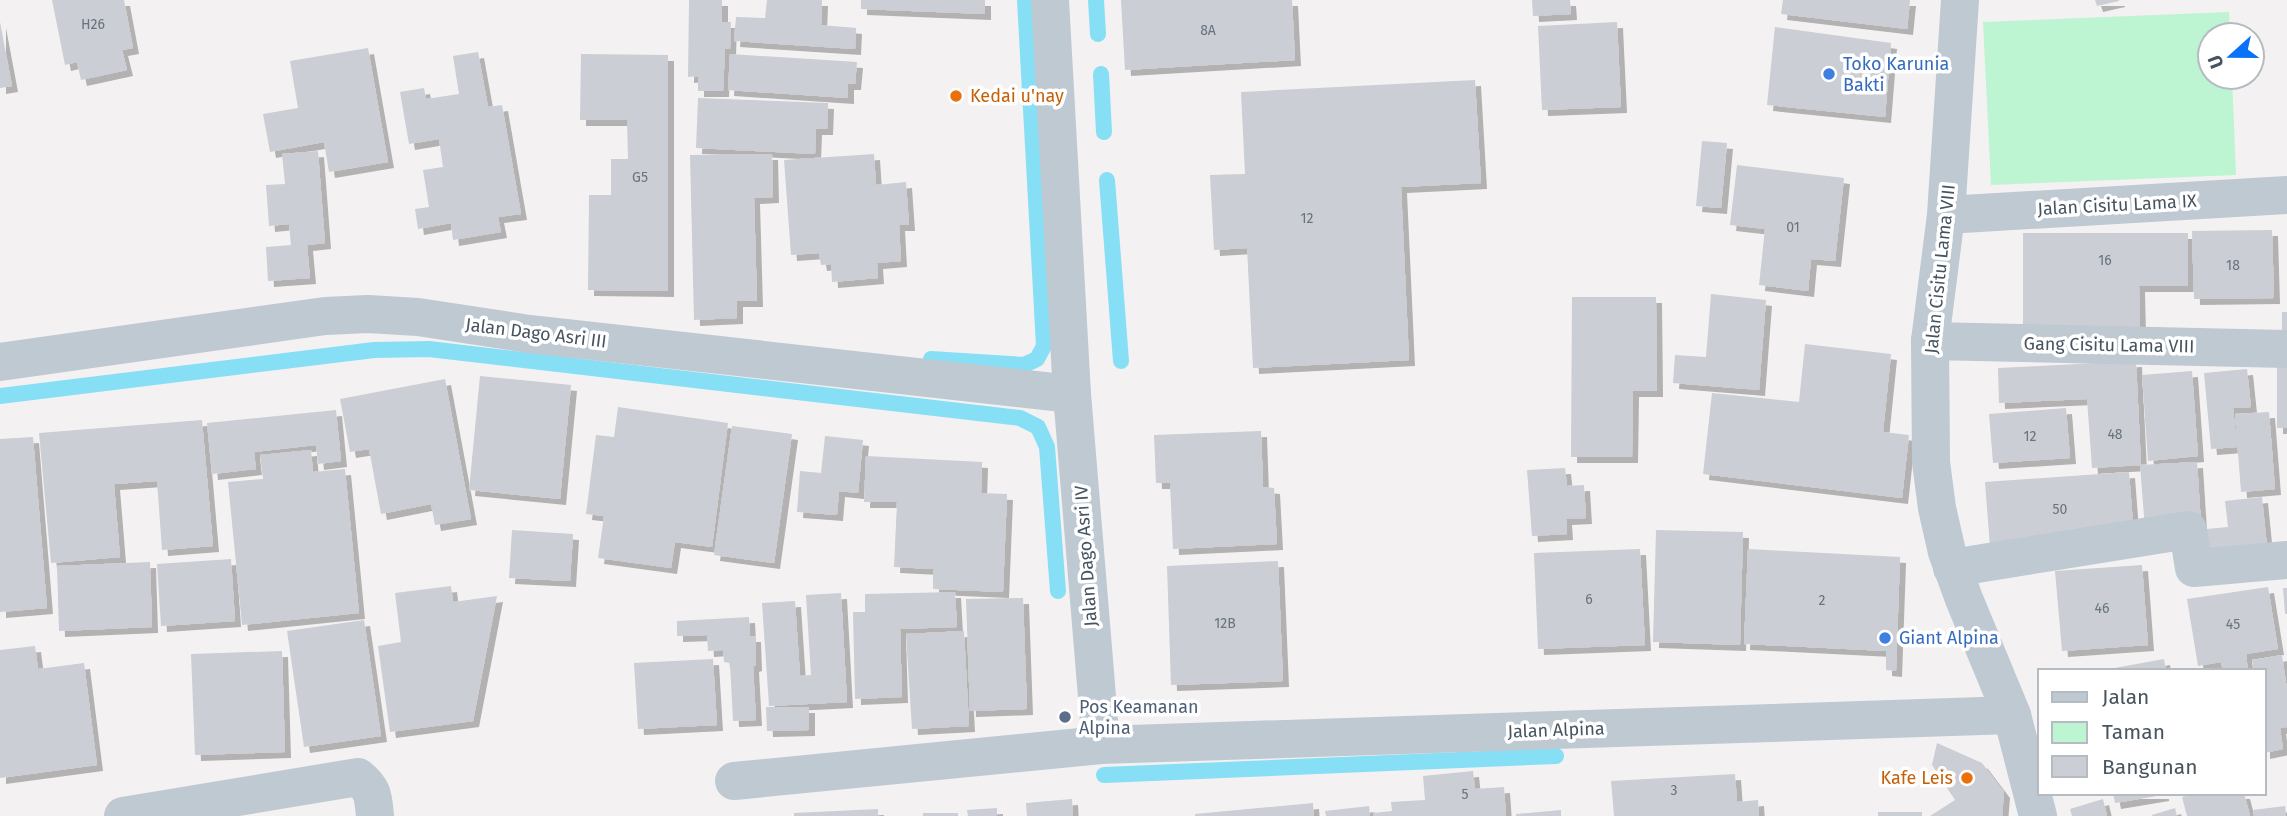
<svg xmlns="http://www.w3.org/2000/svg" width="2287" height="816" viewBox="0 0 2287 816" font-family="'Fira Sans',sans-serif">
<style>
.green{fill:#bdf4d2}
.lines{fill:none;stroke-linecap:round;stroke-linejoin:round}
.stream{stroke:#86dff5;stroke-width:16}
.building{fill:#cbced4;filter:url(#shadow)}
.minor{stroke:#bec9d2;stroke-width:38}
.shop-dot{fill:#3f7fe0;stroke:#fff;stroke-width:2.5}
.food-dot{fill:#e8710a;stroke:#fff;stroke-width:2.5}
.service-dot{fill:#5c6f8a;stroke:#fff;stroke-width:2.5}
.labels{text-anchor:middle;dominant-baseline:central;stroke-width:7;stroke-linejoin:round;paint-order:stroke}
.number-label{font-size:14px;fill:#68737e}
.shop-label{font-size:18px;fill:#366cbe;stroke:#fff;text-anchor:start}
.food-label{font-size:18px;fill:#c56008;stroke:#fff;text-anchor:start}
.street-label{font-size:18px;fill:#475561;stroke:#fff}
.service-label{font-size:18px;fill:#4e5e75;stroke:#fff;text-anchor:start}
</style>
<defs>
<filter id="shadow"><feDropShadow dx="6" dy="6" stdDeviation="0" flood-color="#0004"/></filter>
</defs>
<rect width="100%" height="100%" fill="#f4f1f2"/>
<polygon class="green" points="2229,12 2230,35 2210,35 2210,77 2232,77 2236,175 1991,185 1983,22"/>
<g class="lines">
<g class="stream">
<polyline points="1096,0 1098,34"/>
<polyline points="1101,74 1104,132"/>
<polyline points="1107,180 1121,361"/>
<polyline points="931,359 1024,365 1037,359 1044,346 1025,0"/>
<polyline points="0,396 374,350 429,349 1020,418 1038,427 1047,447 1058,591"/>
<polyline points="1104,775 1556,756"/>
</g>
</g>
<g class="building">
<polygon points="52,0 124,0 133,48 122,50 127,70 81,80 77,62 65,65"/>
<polygon points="689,0 722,0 722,22 731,22 730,49 725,49 723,91 698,91 698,76 688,77"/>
<polygon points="767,0 822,0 821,25 856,28 855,49 734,41 736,17 765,18"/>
<polygon points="861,0 985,0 985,14 861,9"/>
<polygon points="1121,0 1292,0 1295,60 1125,70"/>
<polygon points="1532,0 1570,0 1571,14 1533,16"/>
<polygon points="1783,0 1910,0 1907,29 1781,14"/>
<polygon points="2095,0 2119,0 2119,1 2097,6"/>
<polygon points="0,22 12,86 0,88"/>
<polygon points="1617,22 1621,107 1542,110 1538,26"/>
<polygon points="1775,27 1891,43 1885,117 1767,105"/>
<polygon points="368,48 388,162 329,172 324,142 270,152 263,114 298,108 290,61"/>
<polygon points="478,52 488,107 502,105 521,214 498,217 501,232 453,240 451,223 418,229 415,209 429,207 423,170 443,167 439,139 409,144 400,92 424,88 426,99 459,94 453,56"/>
<polygon points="581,54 668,55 668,291 588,290 589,195 611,195 611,159 628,159 627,120 580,120"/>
<polygon points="730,54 857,62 855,84 848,84 848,98 728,90"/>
<polygon points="1475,80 1481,183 1401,187 1409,360 1253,368 1247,248 1214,250 1210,175 1245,174 1241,92"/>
<polygon points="698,98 828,103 827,129 816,129 815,154 696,148"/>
<polygon points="1702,141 1727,143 1721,208 1696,206"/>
<polygon points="318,151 325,243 307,245 310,278 268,281 266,247 291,245 289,224 269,226 266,185 285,184 282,154"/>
<polygon points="772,154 773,197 754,198 757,301 737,301 737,318 694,320 690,155"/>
<polygon points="874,154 876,185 906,182 909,225 899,225 901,261 877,263 878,278 832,282 831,264 821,265 819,253 791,255 784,160"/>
<polygon points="1737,165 1844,178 1835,261 1811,259 1808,291 1759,285 1765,229 1730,225"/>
<polygon points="2272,230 2274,298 2194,299 2192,231"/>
<polygon points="2023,233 2188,233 2188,286 2139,286 2140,330 2023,330"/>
<polygon points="1711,294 1766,300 1759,390 1673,383 1675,355 1706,357"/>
<polygon points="1572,297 1656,297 1657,391 1633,391 1632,457 1571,457"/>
<rect x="2282" y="312" width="5" height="27"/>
<polygon points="1805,344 1891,354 1883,432 1909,435 1902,498 1703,474 1712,393 1799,402"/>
<rect x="2277" y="360" width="10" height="68"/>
<polygon points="2136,361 2141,465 2092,468 2087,399 1999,403 1998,368"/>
<polygon points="2247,369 2251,407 2233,408 2237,447 2211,449 2204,373"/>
<polygon points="2192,371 2198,456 2148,461 2142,375"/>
<polygon points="480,376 571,385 560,499 469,490"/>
<polygon points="445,379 471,519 435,525 431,504 381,514 369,449 350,452 340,399"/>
<polygon points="618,407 728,423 712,547 675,542 671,568 598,558 604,516 586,514 596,435 614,437"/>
<polygon points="2066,408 2070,458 1993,463 1989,414"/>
<polygon points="336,410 341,461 318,464 316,445 254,452 256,469 212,474 207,423"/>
<polygon points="2269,412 2275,489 2241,492 2235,414"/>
<polygon points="202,420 213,546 162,550 157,481 114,484 120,557 51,563 39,433"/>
<polygon points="732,426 792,434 774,563 714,555"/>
<polygon points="1261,431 1263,487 1274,488 1277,544 1173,549 1170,483 1156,483 1154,435"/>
<polygon points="825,436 863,440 858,493 839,491 837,515 797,512 800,471 821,473"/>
<polygon points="33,437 47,608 0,612 0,439"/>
<polygon points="311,450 313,472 345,469 359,613 242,625 228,482 263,479 260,455"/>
<polygon points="866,456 982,462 981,493 1007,494 1003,592 933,589 933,569 894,567 897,502 864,502"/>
<polygon points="2197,462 2201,524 2145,529 2140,465"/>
<polygon points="1565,468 1567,486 1584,485 1586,518 1566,519 1567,534 1532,536 1527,470"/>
<polygon points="2129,472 2134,537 1990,547 1985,482"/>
<polygon points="2262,497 2268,557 2200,563 2196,530 2228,527 2225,501"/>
<polygon points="512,530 573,534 570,581 509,578"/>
<polygon points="1656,530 1743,532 1740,645 1653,642"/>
<polygon points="1640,549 1645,645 1538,649 1534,553"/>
<polygon points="1748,549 1900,557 1896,671 1886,670 1886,651 1744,644"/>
<polygon points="231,559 235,621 161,626 157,564"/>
<polygon points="1278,561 1283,681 1171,685 1167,566"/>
<polygon points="150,562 152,627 59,631 57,566"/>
<polygon points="2142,565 2148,645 2062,651 2055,571"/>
<polygon points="451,586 453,602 497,596 473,721 390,732 378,646 401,642 395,593"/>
<polygon points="2268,587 2278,649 2246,654 2248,671 2223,671 2221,662 2198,666 2187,599"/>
<polygon points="2283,588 2287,588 2287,614 2285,614"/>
<polygon points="955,592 957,627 900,629 902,697 855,699 853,612 865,612 865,594"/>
<polygon points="841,593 847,702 769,706 762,603 795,601 800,676 811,675 806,595"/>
<polygon points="1023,598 1027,709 970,711 966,599"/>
<polygon points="749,617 750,636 755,636 756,665 753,666 756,720 733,721 730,663 724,662 723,650 708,651 707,635 677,636 677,621"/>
<polygon points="364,620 381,736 304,747 287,631"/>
<polygon points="964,631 969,726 912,729 906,634"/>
<polygon points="35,646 38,669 84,663 97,765 0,778 0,650"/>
<polygon points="282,651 285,752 195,755 191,654"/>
<polygon points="2282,655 2287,690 2287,727 2280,728 2283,749 2264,753 2264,671 2254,671 2252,660"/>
<polygon points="713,659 717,725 638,729 634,663"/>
<polygon points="2164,659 2166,671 2109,671 2109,669"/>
<polygon points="766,707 809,707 809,730 767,731"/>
<polygon points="1937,743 1982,763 2004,792 2002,816 1930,816 1955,800 1932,765"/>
<polygon points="1473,771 1475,789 1504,787 1506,816 1374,816 1373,813 1392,811 1391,802 1425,800 1423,776"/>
<polygon points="1735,774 1737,802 1758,800 1759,816 1614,816 1611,781"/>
<polygon points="2113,793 2163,793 2163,795 2115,803"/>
<polygon points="2198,793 2244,793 2250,816 2187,816 2182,797"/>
<polygon points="1072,799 1073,816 1027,816 1026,803"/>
<polygon points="2103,799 2107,816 2072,816 2070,809"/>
<polygon points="1313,803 1314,816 1195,816 1195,814"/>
<polygon points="1369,806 1370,816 1326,816 1325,811"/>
<polygon points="2285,806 2286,816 2254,816 2253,810"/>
<polygon points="997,808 997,816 968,816 967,810"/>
<polygon points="2175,808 2177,816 2152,816 2152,815"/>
<polygon points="878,809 878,816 794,816 794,813"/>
<polygon points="1561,810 1561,816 1516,816 1516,814"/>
<rect x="1878" y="812" width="44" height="4"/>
<rect x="923" y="813" width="35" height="3"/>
</g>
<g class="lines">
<g class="minor">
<polyline points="1050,0 1072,394 1101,745"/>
<polyline points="1960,0 1946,215 1930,341 1931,462 1937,508 1947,552 1964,599 2012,715 2038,816"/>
<polyline points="1946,215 2287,195"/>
<polyline points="1930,341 2287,349"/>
<polyline points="0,362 325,316 368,314 418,317 529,334 1072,394"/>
<polyline points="1952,568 2188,530 2194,568 2287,560"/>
<polyline points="734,781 1101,745 2012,715"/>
<path d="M123,816L358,777C374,790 373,797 375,816"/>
</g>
</g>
<g class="shop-dot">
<circle cx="1829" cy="74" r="7"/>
<circle cx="1885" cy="638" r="7"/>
</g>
<g class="food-dot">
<circle cx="956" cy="96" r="7"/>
<circle cx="1967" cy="778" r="7"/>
</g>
<circle class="service-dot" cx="1065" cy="717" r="7"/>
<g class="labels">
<g class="number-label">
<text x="93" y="24">H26</text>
<text x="1208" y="30">8A</text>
<text x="640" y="177">G5</text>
<text x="1307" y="218">12</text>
<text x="1793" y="227">01</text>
<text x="2105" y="260">16</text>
<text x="2233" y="265">18</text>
<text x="2115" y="434">48</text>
<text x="2030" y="436">12</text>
<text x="2060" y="509">50</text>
<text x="1589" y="599">6</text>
<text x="1822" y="600">2</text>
<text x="2102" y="608">46</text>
<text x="1225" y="623">12B</text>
<text x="2233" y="624">45</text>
<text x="1674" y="790">3</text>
<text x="1465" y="794">5</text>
</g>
<g class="shop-label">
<text x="1843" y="64">Toko Karunia<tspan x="1843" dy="21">Bakti</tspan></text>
<text x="1899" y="638">Giant Alpina</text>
</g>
<g class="food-label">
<text x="970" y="96">Kedai u'nay</text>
<text x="1953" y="778" text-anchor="end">Kafe Leis</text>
</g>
<g class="street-label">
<text transform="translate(2117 205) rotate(-3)">Jalan Cisitu Lama IX</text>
<text transform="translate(1940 269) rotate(-84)">Jalan Cisitu Lama VIII</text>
<text transform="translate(536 333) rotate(7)">Jalan Dago Asri III</text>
<text transform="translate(2109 345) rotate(1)">Gang Cisitu Lama VIII</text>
<text transform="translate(1086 556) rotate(-94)">Jalan Dago Asri IV</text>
<text transform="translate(1556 730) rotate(-2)">Jalan Alpina</text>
</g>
<g class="service-label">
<text x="1079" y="707">Pos Keamanan<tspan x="1079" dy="21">Alpina</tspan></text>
</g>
</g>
<rect x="2038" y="669" width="228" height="126" fill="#ffffff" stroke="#b5bbc0" stroke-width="2"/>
<rect x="2052" y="692" width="35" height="10" fill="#bec9d2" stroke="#b5bbc0" stroke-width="2"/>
<text x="2102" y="704" font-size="21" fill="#475561">Jalan</text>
<rect x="2052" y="722" width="35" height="21" fill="#bdf4d2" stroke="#b5bbc0" stroke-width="2"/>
<text x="2102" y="739" font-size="21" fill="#475561">Taman</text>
<rect x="2052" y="756" width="35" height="21" fill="#cbced4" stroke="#b5bbc0" stroke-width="2"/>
<text x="2102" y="774" font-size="21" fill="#475561">Bangunan</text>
<g transform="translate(2231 56) rotate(249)"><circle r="33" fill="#ffffff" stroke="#b5bbc0" stroke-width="2"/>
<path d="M0-5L12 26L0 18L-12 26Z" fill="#0872f8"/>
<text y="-10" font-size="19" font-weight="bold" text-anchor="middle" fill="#475561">U</text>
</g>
</svg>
